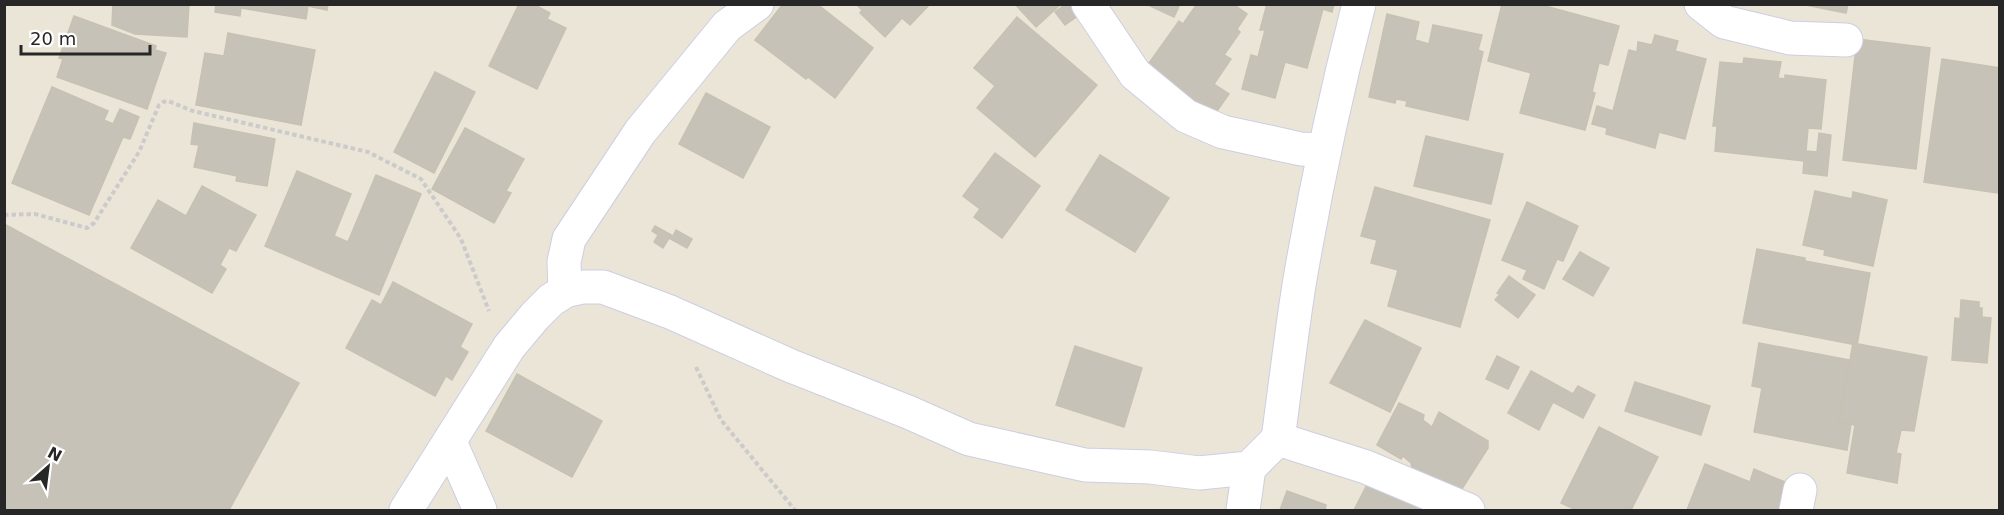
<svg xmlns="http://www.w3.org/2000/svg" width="2004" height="515" viewBox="0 0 2004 515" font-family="'DejaVu Sans',sans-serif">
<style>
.building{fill:#c6c2b7;stroke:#c6c1b1;stroke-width:1.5}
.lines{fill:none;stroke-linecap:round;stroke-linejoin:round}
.minor-casing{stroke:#cdcee2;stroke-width:35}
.path{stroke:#cbcbcb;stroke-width:4;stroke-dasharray:4.5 3;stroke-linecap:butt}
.minor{stroke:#fff;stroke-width:33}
</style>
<rect width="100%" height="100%" fill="#ebe5d7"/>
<g class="building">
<polygon points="113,4 189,4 187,37 135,34 112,25"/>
<polygon points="216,4 328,4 327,10 308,6 306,19 241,8 240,16 215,12"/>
<polygon points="519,4 533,4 550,13 547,19 566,28 537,89 489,66"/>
<polygon points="783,4 817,4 873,48 835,98 808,77 806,79 755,40"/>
<polygon points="856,4 930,4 910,25 902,18 885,37 860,13 862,10"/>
<polygon points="1015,4 1061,4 1036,27"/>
<polygon points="1066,4 1071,4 1079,15 1065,25 1055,12"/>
<polygon points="1146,4 1180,4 1174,17"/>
<polygon points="1197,4 1233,4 1247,14 1237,29 1240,32 1224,55 1231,59 1214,84 1229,94 1212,118 1144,70 1179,21 1183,24"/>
<polygon points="1267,4 1334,4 1332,12 1323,9 1307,68 1285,62 1275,98 1242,89 1251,55 1258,57 1265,30 1260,30"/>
<polygon points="1502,4 1538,4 1619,26 1608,65 1599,63 1592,92 1595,93 1585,130 1520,113 1531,73 1488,61"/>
<polygon points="1801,4 1848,4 1846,13"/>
<polygon points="1387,14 1419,22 1415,40 1429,44 1433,25 1482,35 1478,50 1483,52 1468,120 1406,106 1407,101 1396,99 1395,103 1369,97"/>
<polygon points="74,16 156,46 155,50 166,53 147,109 57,77 63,59 59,58"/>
<polygon points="1017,17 1097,85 1035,157 977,108 995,86 974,68"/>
<polygon points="228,33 315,50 301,125 196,105 205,53 224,56"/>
<polygon points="1655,35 1678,41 1675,51 1706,59 1685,139 1659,132 1655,148 1606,134 1607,128 1592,124 1597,106 1613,111 1629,50 1637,52 1638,42 1652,45"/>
<polygon points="1857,39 1930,48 1916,169 1843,160"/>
<polygon points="1744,58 1781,62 1778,78 1785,79 1785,75 1826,80 1821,129 1808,128 1806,151 1817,152 1819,133 1831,135 1827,176 1803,173 1804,161 1715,151 1717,126 1713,126 1720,62 1743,64"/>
<polygon points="1942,59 2000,68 2000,173 1997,193 1924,182"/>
<polygon points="435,72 475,92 434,173 394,152"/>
<polygon points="52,87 108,111 104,120 113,124 120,109 139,117 130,139 123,137 89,215 12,183"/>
<polygon points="706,93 770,127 743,178 679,144"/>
<polygon points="194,123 275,139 267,186 236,181 237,176 194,167 199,145 191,144"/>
<polygon points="465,128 524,159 506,191 511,193 494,223 432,189"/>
<polygon points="1426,136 1503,154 1491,204 1414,186"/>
<polygon points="995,153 1040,186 1002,238 974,217 980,209 963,196"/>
<polygon points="1100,155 1169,198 1135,252 1066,210"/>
<polygon points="297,171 351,194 334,236 348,242 376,175 421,194 379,295 265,246"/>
<polygon points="202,186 256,215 236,251 229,248 220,265 226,269 212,293 131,248 158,200 186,216"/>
<polygon points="1375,187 1490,220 1460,327 1388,306 1398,270 1371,263 1377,240 1361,236"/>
<polygon points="1815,191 1852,199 1853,192 1887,200 1873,266 1824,255 1825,250 1803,245"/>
<polygon points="1527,202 1578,226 1563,261 1557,259 1544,289 1523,279 1527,270 1502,260"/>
<polygon points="4,224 299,383 229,510 4,510"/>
<polygon points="655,226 673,236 676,230 692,239 687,248 669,238 663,248 654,242 658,235 652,231"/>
<polygon points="1757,249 1805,258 1805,261 1870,273 1857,345 1743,323"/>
<polygon points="1580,252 1609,268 1593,296 1563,279"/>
<polygon points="1509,276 1535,295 1518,318 1495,300 1500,294 1497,293"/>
<polygon points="393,282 472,324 460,347 468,352 452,380 446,376 435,396 346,348 372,300 381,305"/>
<polygon points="1961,300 1979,302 1979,308 1982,308 1982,317 1991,318 1987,363 1952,360 1955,318 1960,319"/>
<polygon points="1365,320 1421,348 1390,412 1330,383"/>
<polygon points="1759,343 1850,360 1839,422 1851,424 1847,450 1754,432 1762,388 1752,386"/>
<polygon points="1853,343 1927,357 1914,431 1901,430 1896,453 1901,454 1897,483 1847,473 1855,425 1839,422"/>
<polygon points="1075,346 1142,368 1124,427 1056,405"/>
<polygon points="1497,356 1519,367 1508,389 1486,379"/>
<polygon points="1531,371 1573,394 1578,386 1595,395 1583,418 1553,402 1539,430 1508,413"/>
<polygon points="517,374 602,421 572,477 486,431"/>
<polygon points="1635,382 1710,406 1701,435 1625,411"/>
<polygon points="1399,403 1424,415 1423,420 1432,427 1439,412 1488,441 1488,448 1458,495 1412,467 1411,463 1403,456 1401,459 1377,445"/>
<polygon points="1599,427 1658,457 1631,510 1576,510 1561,503"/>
<polygon points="1705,464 1750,482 1754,469 1792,485 1782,510 1687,510"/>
<polygon points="1372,475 1440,510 1354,510"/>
<polygon points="1287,491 1326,505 1325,510 1280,510"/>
</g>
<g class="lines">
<g class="minor-casing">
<g id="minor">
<polyline points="1088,4 1135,74 1186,116 1223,132 1301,149 1324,150"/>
<polyline points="1701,4 1724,22 1790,38 1846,40"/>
<polyline points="565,291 564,262 569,239 640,132 727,26 757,4"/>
<path d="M1278,439C1285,388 1291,336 1299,285C1315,191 1335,97 1359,4"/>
<polyline points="450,442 480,510"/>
<polyline points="406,510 509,347 535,316 551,300 565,291 583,287 603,287 670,312 791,366 908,412 969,439 1085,465 1150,467 1199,473 1249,468 1278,439 1366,467 1468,510"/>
<polyline points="1243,510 1249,468"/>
<polyline points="1796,510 1800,490"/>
</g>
</g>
<g class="path">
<polyline points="4,215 35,214 87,228 94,223 139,152 159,105 163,102 168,101 193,111 368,152 421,179 461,239 489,311"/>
<polyline points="696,367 721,420 795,510"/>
</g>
<use href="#minor" class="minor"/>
</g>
<rect width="2004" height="515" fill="none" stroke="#272727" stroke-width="12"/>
<g transform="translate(48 467) rotate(28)" stroke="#ffffff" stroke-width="4.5" paint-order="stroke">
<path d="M0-4.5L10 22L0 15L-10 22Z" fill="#272727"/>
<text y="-9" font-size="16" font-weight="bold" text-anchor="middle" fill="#272727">N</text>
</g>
<path d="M21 45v9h129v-9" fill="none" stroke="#272727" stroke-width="3"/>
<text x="30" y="45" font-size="18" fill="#272727" stroke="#ffffff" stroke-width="4.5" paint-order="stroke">20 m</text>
</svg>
